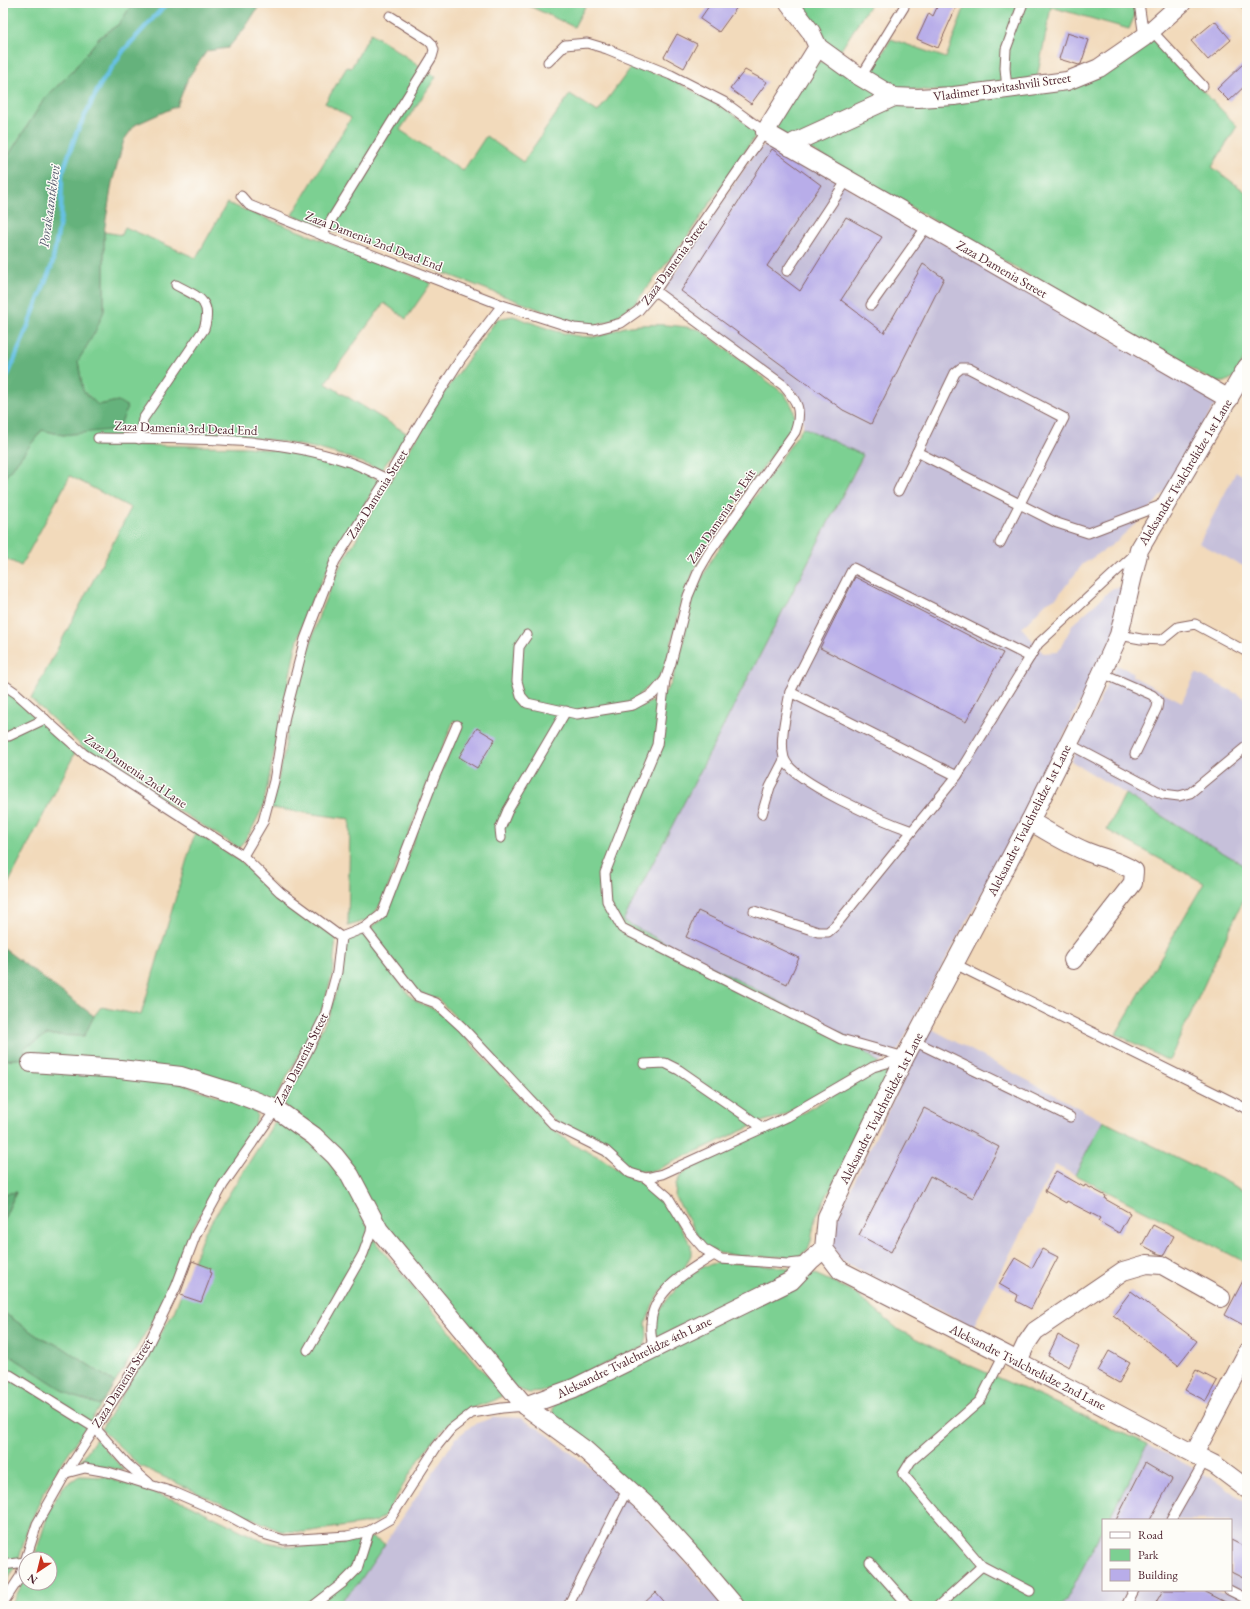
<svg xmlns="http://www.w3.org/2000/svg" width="1250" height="1609" viewBox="0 0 1250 1609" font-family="'EB Garamond',serif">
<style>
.industrial{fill:#c6c0da}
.green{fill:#7cd092;stroke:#63785e}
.forest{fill:#65b27c;stroke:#586854}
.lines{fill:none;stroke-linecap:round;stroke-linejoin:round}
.stream{stroke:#66c1e4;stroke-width:4.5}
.building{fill:#b8ade9}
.lane-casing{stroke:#85605d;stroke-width:11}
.street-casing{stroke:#85605d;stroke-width:20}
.lane{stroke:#fff;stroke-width:9}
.street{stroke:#fff;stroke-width:18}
.labels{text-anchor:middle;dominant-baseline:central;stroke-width:3;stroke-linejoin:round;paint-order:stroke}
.street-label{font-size:13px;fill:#4a1f2b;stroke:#fdfcf7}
.water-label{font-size:14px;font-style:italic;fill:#54586c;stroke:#fdfcf7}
</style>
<rect width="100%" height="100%" fill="#fdfcf7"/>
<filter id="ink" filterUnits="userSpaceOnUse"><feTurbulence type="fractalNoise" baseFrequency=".025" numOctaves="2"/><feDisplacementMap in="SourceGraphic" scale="8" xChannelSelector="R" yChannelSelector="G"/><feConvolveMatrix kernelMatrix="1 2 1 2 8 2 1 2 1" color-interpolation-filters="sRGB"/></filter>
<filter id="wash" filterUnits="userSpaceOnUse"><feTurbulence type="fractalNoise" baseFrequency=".012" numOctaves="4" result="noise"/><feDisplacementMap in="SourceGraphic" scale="16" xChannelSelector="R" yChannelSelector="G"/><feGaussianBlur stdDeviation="0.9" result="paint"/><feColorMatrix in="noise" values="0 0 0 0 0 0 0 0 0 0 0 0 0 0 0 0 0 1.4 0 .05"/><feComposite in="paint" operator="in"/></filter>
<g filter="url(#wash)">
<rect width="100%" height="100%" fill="#f2dabb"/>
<g class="industrial">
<polygon points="766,144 775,145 1217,401 1165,491 1144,516 1112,545 1083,564 1057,597 1046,603 1022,628 1043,653 1058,652 1073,624 1113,588 1122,587 1117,629 1023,818 915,1016 899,1049 891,1056 879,1063 842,1034 623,921 863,456 803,427 803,410 801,400 795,392 668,297 666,291 667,285 756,151"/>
<polygon points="1236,472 1247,477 1247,568 1199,543"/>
<polygon points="1116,665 1133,672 1132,676 1182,702 1196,673 1247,699 1247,867 1071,761"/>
<polygon points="928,1027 1103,1121 1075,1175 1055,1165 973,1327 841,1260 832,1247 834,1224"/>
<polygon points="496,1417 520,1418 544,1432 607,1481 666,1539 723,1606 335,1606 358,1584 456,1438 474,1424"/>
<polygon points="1148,1444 1217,1481 1247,1504 1247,1606 1061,1606 1065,1602 1103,1529 1103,1590 1231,1590 1231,1520 1108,1520"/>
</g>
<g class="green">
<polygon points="3,3 133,3 119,24 99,38 70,74 45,98 3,164"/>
<polygon points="523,3 587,3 574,27"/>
<polygon points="792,3 871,3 837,56"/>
<polygon points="966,3 1134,3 1135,15 1129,29 1051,7 1037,78 953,92 894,88 869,75 891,39 946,58"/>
<polygon points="371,33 436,77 400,130 463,171 486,136 523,162 570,94 598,112 632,66 667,77 724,108 758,132 687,237 636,302 611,321 596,325 572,322 292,215 351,118 325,103 347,67 351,68"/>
<polygon points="1151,37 1237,126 1212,167 1247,193 1247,353 1234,377 1225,382 1215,382 773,128 812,62 828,62 891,98 1049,88"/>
<polygon points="227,203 431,283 406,319 384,303 325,383 408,434 381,470 344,456 315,448 266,439 118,429 121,443 141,445 248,447 279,451 337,462 379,480 333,559 307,610 295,650 263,807 251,831 239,848 123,776 85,749 31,699 131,508 70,476 21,566 3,557 3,480 42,430 63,435 78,433 118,401 98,405 83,391 78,361 92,336 104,311 104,232 122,235 125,227 196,258"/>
<path d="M513,316C539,325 565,337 593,337C606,336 618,327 631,326C651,323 682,325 701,330L783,393C794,407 797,412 792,430L741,496L705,548L695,569L683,597L667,661L660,677L639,695L640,707L661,697L671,684L681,652L692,598L710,562L803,427L863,455L623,921L842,1034L879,1063L782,1116L761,1122L651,1172L637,1170L624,1164L554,1120L438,999L417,992L370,930L373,925L381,921L386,913L432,792L462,725L454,720L431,775L384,898C372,919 371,920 348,926L350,819L271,808L283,759L291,707L320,612L339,568L437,403L497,319Z"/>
<polygon points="3,688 75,753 3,894"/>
<polygon points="1125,794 1247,867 1247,892 1169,1061 1116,1034 1204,883 1107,830"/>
<polygon points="195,832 242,862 294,910 336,937 332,976 321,1014 273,1103 164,1079 254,1107 257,1115 255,1125 193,1227 182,1250 160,1309 115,1383 62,1347 37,1336 3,1312 3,1221 16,1193 3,1194 3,1060 27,1058 24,1048 47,1035 84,1036 94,1016 101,1007 141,1015"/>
<polygon points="364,934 410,996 418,1002 434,1009 446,1017 548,1126 572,1144 601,1158 620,1171 648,1187 663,1201 684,1233 691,1245 691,1255 685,1267 663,1288 653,1304 646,1323 647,1336 644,1347 542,1392 529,1393 515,1388 288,1111 283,1102 329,1015 342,971 346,939"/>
<polygon points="892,1067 815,1219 811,1241 808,1249 800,1256 791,1257 738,1256 719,1253 705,1246 701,1241 675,1197 676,1184 681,1175 687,1170 796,1117 874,1071"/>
<path d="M276,1120L285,1123L324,1153L350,1184L362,1214L377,1244L503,1395C491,1405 476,1404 464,1412C428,1436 408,1479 386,1514L376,1522L304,1532L280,1531L140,1466L101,1429L174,1312L204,1233Z"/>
<polygon points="1103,1121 1247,1192 1247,1263 1075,1175"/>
<path d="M721,1262L791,1268L784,1275L655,1339C654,1334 652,1327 654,1323C657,1309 683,1279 695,1272C703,1266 711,1264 721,1262Z"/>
<polygon points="813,1273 852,1291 899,1330 962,1362 1148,1444 1108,1520 1103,1520 1103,1529 1065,1602 1061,1606 743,1606 553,1416 553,1408 556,1403 806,1275"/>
<polygon points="3,1351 72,1396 101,1405 61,1464 44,1492 28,1528 19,1559 3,1590"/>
<polygon points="96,1439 124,1470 79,1463"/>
<polygon points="79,1476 105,1477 190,1505 262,1541 290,1547 335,1545 370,1537 385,1544 358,1584 335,1606 11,1606 26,1576 26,1583 50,1583 50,1559 34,1559 50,1508 63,1487"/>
</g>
<g class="forest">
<polygon points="133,3 261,3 245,28 228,48 207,51 188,78 177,106 135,125 124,140 112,183 104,232 104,311 95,332 78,361 83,391 98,405 118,401 128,407 118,429 63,435 42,430 3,480 3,164 45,98 70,74 99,38 119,24"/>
<polygon points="3,948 94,1016 84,1036 47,1035 24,1048 27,1058 3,1060"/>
<polygon points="16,1192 3,1221 3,1194"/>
<polygon points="3,1312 37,1336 62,1347 115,1383 101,1405 72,1396 3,1351"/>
</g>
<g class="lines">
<polyline class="stream" points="3,386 14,361 52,265 61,216 62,174 76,134 100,85 124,50 167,3"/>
</g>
<g id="blocks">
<g class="building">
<polygon points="711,3 740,3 719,32 700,19"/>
<polygon points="939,3 958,3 938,48 917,39 929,13 933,16"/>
<polygon points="1215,21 1231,40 1208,60 1191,41"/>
<polygon points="1067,33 1089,40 1081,64 1079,65 1059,59"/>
<polygon points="677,34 697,44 684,68 664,57"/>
<polygon points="1247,60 1247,84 1229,101 1217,89"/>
<polygon points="745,70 767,82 751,104 730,89"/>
<polygon points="772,149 821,185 767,266 800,291 846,217 882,237 841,300 884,333 923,264 944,278 871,424 843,410 681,291"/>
<polygon points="855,577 1003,653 966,722 820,648"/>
<polygon points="477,728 495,739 477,768 459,757"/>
<polygon points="698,911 799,958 787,984 686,937"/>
<polygon points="924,1108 999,1147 973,1198 930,1176 891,1252 859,1235"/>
<polygon points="1056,1171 1084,1187 1085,1185 1106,1196 1105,1199 1130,1213 1119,1233 1098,1221 1100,1218 1067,1201 1066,1203 1045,1191"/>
<polygon points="1153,1225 1174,1236 1164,1255 1159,1254 1142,1245"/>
<polygon points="1042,1249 1058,1257 1031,1309 1016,1301 1018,1295 999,1284 1015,1258 1032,1268"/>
<polygon points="192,1261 211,1268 210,1272 212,1273 201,1302 180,1295"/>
<polygon points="1247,1273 1247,1327 1225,1315"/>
<polygon points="1131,1291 1197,1341 1178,1365 1113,1315"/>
<polygon points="1058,1335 1079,1347 1069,1367 1048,1356"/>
<polygon points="1109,1351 1130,1363 1119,1383 1098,1371"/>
<polygon points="1196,1370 1217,1381 1206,1401 1185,1390"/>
<polygon points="1145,1463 1172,1479 1150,1520 1116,1520"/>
<polygon points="1231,1540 1247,1548 1247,1580 1231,1572"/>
<polygon points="1163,1590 1202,1590 1233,1606 1154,1606"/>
<polygon points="656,1592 668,1606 641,1606"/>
</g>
</g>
</g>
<g filter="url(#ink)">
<use href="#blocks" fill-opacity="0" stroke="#85605d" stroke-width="1"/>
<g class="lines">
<g class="lane-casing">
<g id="lane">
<polyline points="1139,3 1144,37"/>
<polyline points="1244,3 1247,6"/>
<polyline points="1152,31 1203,86"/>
<polyline points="861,77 904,7"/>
<polyline points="1007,89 1005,68 1006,49 1023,3"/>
<polyline points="241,196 249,205 334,240 502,305 574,328 594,330 621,323 638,311 655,291 765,132 724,102 671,75 607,49 587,43 565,45 548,62"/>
<polyline points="322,235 432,57 434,50 432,44 428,40 390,16"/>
<polyline points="787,271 847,180"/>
<polyline points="871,305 927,226"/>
<path d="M98,438C180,439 267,435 346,461C360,465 374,473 387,479"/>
<path d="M139,439L143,419L204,329C213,300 198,297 176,285"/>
<polyline points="898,491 917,452"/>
<path d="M1000,543C1021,501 1043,459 1064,418L968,368H961L955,373L917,452L1057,523L1088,533L1164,504"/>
<path d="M527,635L519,647L517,681L521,696L527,703L577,714L633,705L653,694L665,680L671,663L688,596L699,570L709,553L795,432C803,410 797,401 783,385L655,291"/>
<polyline points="1119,635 1141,639 1162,640 1178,627 1195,624 1247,652"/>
<polyline points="1102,673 1152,695 1158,701 1157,708 1135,754"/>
<polyline points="665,680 657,745 628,814 605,873 607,901 622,928 841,1039 905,1057"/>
<polyline points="3,684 16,693 84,754 243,856 280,892 341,937"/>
<polyline points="790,692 853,568 1030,657"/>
<polyline points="9,736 45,719"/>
<polyline points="1069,744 1163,794 1179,796 1190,793 1247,746"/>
<path d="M957,776L790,692C787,710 779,740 784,758C791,782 886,822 912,831L957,776L1038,644L1136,553"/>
<polyline points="762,814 770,787 784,760"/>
<polyline points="501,838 500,829 508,810 566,711"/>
<polyline points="243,856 263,822 274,781 285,716 305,639 335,561 387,479 426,413 460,360 502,305"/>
<polyline points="754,911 818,932 828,932 835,926 912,831"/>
<polyline points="364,928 417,996 436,1003 462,1027 554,1125 606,1151 630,1173 646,1178 662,1174 787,1117 873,1067 904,1058"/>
<polyline points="341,937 364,928 382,914 435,776 457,725"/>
<polyline points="955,964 1247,1109"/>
<polyline points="914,1041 1070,1117"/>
<polyline points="644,1064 665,1063 679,1070 763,1128"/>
<polyline points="646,1178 668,1197 690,1233 704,1249 721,1259 788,1264 807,1262"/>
<path d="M653,1349C652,1341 650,1332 651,1324C652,1291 689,1270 714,1255"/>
<polyline points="308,1350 363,1254 371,1232 372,1223"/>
<polyline points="1004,1354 980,1401 911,1461 903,1474 982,1566 1030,1591"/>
<polyline points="10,1375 95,1428 127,1464 149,1483"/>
<polyline points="66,1473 143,1355 176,1287 196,1234 223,1185 276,1109 307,1052 325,1016 337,972 341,937"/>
<polyline points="1171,1520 1205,1460"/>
<polyline points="870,1562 909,1606"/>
<polyline points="3,1565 25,1562"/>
<polyline points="1229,1590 1247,1599"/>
<polyline points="3,1603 20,1577 37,1524 66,1473 85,1468 108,1472 176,1493 229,1516 260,1533 284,1540 347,1536 369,1531 390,1519 437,1446 451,1429 472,1413 502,1408 525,1406"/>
<polyline points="313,1606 344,1582 357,1569 369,1531"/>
<polyline points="568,1606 628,1488"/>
<polyline points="938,1606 982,1566"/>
<polyline points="1131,1606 1127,1604 1134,1590"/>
</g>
</g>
<g class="street-casing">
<g id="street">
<polyline points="789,3 811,32 818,47 765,132 1229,399"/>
<polyline points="818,47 854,73 894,97 918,98 954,96 1067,81 1099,68 1144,37 1182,3"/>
<polyline points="790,147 795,142 894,97"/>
<polyline points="1247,367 1139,550 1119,635 1082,717 1030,821 905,1057 827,1217 824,1249 841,1271 1004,1354 1205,1460 1215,1465 1247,1489"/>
<path d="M1030,821C1048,832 1066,843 1085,851C1101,858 1120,861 1134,871L1133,883L1073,960"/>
<polyline points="31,1063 120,1069 181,1076 235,1093 276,1109 314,1136 335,1156 350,1175 379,1230 525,1406 584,1449 646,1505 697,1561 735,1606"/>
<polyline points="1018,1361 1026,1344 1035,1331 1123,1271 1147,1264 1162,1265 1221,1298"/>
<polyline points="525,1406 574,1388 791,1281 810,1261 824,1249"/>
<polyline points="1194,1454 1247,1353"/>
</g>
</g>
<use href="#lane" class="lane"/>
<use href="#street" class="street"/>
</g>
</g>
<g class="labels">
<g class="street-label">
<text transform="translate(1002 87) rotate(-8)">Vladimer Davitashvili Street</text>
<text transform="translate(374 241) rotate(21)">Zaza Damenia 2nd Dead End</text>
<text transform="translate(674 262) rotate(-54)">Zaza Damenia Street</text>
<text transform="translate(1002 269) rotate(30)">Zaza Damenia Street</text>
<text transform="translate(186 428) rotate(2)">Zaza Damenia 3rd Dead End</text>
<text transform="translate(1185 472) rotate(-59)">Aleksandre Tvalchrelidze 1st Lane</text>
<text transform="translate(377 494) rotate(-58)">Zaza Damenia Street</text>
<text transform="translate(721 516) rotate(-56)">Zaza Damenia 1st Exit</text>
<text transform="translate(136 771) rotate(34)">Zaza Damenia 2nd Lane</text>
<text transform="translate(1029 820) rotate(-63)">Aleksandre Tvalchrelidze 1st Lane</text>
<text transform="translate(301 1059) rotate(-63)">Zaza Damenia Street</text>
<text transform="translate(881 1108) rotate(-63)">Aleksandre Tvalchrelidze 1st Lane</text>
<text transform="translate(634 1357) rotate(-26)">Aleksandre Tvalchrelidze 4th Lane</text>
<text transform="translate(1028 1367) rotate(27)">Aleksandre Tvalchrelidze 2nd Lane</text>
<text transform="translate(122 1383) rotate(-58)">Zaza Damenia Street</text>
</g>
<g class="water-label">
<text transform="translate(49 206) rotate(-82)">Porakaantkhevi</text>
</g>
</g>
<rect width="1250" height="1609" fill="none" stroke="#fdfcf7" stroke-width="16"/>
<rect x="1102" y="1519" width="130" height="72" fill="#fdfcf7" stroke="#b5a4a5"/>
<rect x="1110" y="1532" width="20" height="6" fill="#ffffff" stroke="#b5a4a5"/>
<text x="1138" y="1539" font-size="12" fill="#4a1f2b">Road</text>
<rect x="1110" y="1549" width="20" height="12" fill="#7cd092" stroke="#b5a4a5"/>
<text x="1138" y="1559" font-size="12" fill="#4a1f2b">Park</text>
<rect x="1110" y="1569" width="20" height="12" fill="#b8ade9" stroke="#b5a4a5"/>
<text x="1138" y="1579" font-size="12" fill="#4a1f2b">Building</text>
<g transform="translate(38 1571) rotate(215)"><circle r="19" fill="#fdfcf7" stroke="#b5a4a5"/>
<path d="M0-3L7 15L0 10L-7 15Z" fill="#c8321e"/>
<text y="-6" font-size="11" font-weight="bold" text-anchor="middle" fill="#4a1f2b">N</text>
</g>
</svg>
